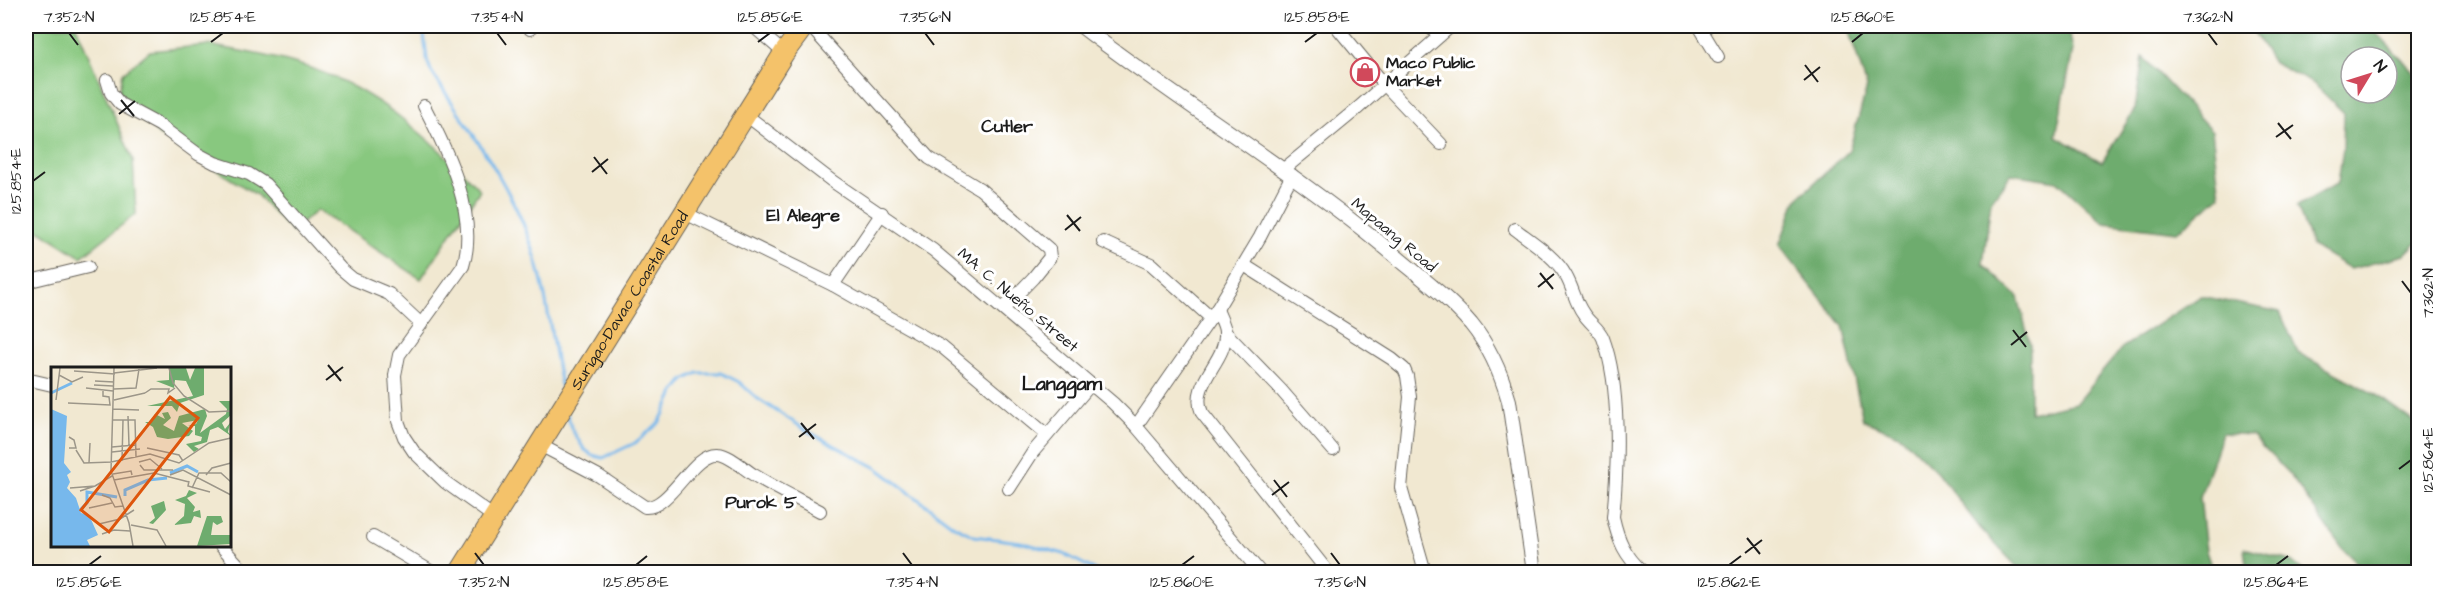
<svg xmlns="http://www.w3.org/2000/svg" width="2444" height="598" viewBox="0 0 2444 598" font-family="'Architects Daughter',sans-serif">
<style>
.green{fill:#88c87f;stroke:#52724e;stroke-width:1.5}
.forest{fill:#6eac6e;stroke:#456445;stroke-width:1.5;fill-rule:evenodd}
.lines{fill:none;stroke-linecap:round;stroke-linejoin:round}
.stream{stroke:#77b8ec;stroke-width:3}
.minor-casing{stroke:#67635b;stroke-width:14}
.tertiary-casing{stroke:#67635b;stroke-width:16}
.trunk-casing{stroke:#67635b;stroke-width:22}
.minor{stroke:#fff;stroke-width:12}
.tertiary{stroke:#fff;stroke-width:14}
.trunk{stroke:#f4c26a;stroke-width:20}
.ticks{fill:none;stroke:#1c1c1c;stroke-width:2}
.labels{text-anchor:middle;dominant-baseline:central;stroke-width:6;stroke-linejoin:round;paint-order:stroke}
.poi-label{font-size:16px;font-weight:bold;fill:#1c1c1c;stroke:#fff;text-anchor:start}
.street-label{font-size:16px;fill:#1c1c1c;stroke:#fff}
.neighbourhood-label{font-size:18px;font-weight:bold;fill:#1c1c1c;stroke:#fff}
.quarter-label{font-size:20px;font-weight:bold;fill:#1c1c1c;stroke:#fff}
.inset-river{fill:none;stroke:#77b8ec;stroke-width:3}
.inset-road{fill:none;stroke:#9c9689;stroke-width:1.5}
.view{fill:#de560d;fill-opacity:0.15;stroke:#de560d;stroke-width:3}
.inset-edge{fill:none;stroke:#1c1c1c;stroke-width:3}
.neatline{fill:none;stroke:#1c1c1c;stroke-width:2}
.ticks-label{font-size:15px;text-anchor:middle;fill:#1c1c1c}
</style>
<rect width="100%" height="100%" fill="#fff"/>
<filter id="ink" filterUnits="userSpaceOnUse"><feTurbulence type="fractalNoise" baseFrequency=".0167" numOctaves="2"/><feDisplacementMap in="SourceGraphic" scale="12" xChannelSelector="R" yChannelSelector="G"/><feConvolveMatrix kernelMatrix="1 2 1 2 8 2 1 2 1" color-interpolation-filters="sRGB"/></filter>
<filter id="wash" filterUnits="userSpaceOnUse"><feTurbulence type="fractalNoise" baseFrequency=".008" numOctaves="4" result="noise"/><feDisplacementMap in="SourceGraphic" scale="24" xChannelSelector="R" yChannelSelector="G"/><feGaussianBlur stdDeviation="1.35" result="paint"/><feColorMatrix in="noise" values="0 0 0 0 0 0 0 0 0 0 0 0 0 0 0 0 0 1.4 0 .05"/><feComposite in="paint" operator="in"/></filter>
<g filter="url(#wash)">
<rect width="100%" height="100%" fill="#f1e8d1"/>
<g class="green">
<polygon points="26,26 76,26 133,160 136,214 81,257 26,222"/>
<path d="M209,45C244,52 280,57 313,69C379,92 433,141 480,190L421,279L317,210L292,232L257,195L159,135L119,94L123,73L150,51Z"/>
</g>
<g class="forest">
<polygon points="1847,26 2068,26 2073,50 2056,136 2102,162 2135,109 2143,57 2212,131 2220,196 2177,232 2104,223 2057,181 2011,174 1991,201 1983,264 2018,297 2030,344 2030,413 2076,403 2123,347 2201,296 2280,312 2298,353 2378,396 2418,425 2418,572 2366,572 2342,548 2290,475 2251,435 2222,433 2200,497 2206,551 2213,572 2022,572 1980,528 1937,472 1901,436 1863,420 1843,326 1779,245 1796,200 1849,151 1867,87"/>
<path d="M2250,26H2369L2418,76V241L2404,255L2351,269L2312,246L2297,206L2338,183L2343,148L2344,113L2314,84L2273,63ZM2351,57H2387V93H2351Z"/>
<polygon points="2244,548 2291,561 2305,572 2247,572"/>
</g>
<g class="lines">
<g class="stream">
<path d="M423,26L427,60L431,71C466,125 508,180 530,241C548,290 551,344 563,394"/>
<polyline points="568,415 571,428 584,449 592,455 603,458 635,443 659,423 674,393 684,380 698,373 721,373 739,382 758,399 809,432 877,468 954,526 974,536 1020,542 1064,554 1099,572"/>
</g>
</g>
</g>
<g filter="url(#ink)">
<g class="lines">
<g class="minor-casing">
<g id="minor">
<polyline points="753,26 784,53"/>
<polyline points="810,26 929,158 980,189 1049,249 1050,257 1033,278 1003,309"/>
<polyline points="1336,26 1384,84 1441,144"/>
<polyline points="1429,26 1439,36"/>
<polyline points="1699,26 1718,57"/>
<polyline points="530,29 531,26"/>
<polyline points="107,80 111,93 120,104 159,125 198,154 215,163 249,174 265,184 340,268 353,279 389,294 421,324"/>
<path d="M424,106C447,150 479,216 463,266L399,355L395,375L398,421L404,437L414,452L445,482L494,517"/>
<polyline points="746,115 832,181 933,250 1113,403 1136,426 1260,572"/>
<polyline points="1284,169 1358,108 1451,26"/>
<polyline points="685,213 833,285 882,213"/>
<path d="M1515,229C1532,242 1556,257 1566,276C1573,288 1575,302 1583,313C1589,323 1599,328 1603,338C1621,386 1618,467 1613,517C1618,540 1625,556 1643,572"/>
<polyline points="1103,242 1151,264 1211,318"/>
<polyline points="1244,265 1392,359 1404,369 1407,376 1410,397 1401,488 1425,572"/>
<polyline points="26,282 88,267"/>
<polyline points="833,285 942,347 1047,435"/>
<path d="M1217,309C1219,316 1225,325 1225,332C1228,360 1189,383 1202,413L1328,572"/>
<polyline points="1225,332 1281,390 1333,450"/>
<polyline points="26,379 52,385"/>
<polyline points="1136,426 1217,309 1260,237 1292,175"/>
<path d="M540,445L599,476L645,507C671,509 693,451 718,454C730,455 744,469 754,475C775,488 798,499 820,511"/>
<polyline points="1009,489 1033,452 1091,384"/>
<polyline points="373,537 432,572"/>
<polyline points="221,546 245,572"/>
</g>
</g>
<g class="tertiary-casing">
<path id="tertiary" d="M1081,26C1181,103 1289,168 1386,248C1414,272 1447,296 1471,324C1489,346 1501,373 1509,401L1534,572"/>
</g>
<g class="trunk-casing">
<g id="trunk">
<path id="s1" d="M460,572L784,53L804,26"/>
</g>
</g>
<use href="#minor" class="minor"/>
<use href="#tertiary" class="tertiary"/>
<use href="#trunk" class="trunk"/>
</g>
</g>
<path class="ticks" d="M69,33L78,45M497,33L506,45M925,33L934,45M2208,33L2217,45M211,42L223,33M758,42L770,33M1305,42L1317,33M1852,42L1863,33M1805,65L1818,82M1804,80L1820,67M121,100L134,116M119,114L135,101M2278,123L2291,139M2276,137L2293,125M594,157L607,174M592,172L608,159M33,181L45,172M1067,215L1080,231M1065,230L1081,217M1540,273L1553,289M2402,281L2411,293M1538,287L1554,274M2013,330L2026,347M2011,345L2027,332M328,365L341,381M326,380L343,367M801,423L814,439M799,437L816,424M2399,469L2411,460M1274,480L1287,497M1272,495L1289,482M1747,538L1760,554M475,553L484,565M903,553L912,565M1331,553L1340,565M1745,553L1762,540M89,565L101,556M636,565L647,556M1182,565L1194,556M1729,565L1741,556M2276,565L2288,556"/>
<defs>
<g id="shop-ring" transform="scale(1.5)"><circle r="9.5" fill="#fff" stroke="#d1495b" stroke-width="1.5"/><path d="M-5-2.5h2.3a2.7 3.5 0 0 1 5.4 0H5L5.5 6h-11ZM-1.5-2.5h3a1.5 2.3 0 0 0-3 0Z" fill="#d1495b"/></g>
</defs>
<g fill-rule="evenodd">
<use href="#shop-ring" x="1365" y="72"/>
</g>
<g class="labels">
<g class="poi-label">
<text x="1386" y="63">Maco Public<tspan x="1386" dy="18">Market</tspan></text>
</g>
<g class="street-label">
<text transform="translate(1394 235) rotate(40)">Mapaang Road</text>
<text transform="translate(1018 300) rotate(40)">MA. C. Nueño Street</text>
<text stroke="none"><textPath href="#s1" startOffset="320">Surigao-Davao Coastal Road</textPath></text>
</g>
<g class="neighbourhood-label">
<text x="1007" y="126">Cutler</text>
<text x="803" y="215">El Alegre</text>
<text x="761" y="502">Purok 5</text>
</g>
<g class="quarter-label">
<text x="1062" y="384">Langgam</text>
</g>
</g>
<g transform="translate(51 367)">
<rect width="180" height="180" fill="#f1e8d1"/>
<path d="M118,1H135L139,13L144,1H153V28L129,36L126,45L121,39H96L142,29L135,14L124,13L123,21L105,14L118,13ZM168,34H180V48L171,56L174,62L179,56L177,65L180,69L167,60L159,63L156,75L143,79L148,82L143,85L135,77L150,74L151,70L144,68V59H137L145,57L147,53L131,56L142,64L138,69L117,72L106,70L102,60L94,55H100L104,47L114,52L111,46L117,45L120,51L112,58L123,64L128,49L154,42L156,49L149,66L175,47L176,42ZM138,123L146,126L136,131L144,140L142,145L149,143L150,151L143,149L140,156L123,158L133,149L134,137L124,133L135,129ZM113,134L115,143L102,157L98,156L104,151L100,139ZM156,149H170L172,155L166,158L162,155L160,168H180V177L146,179Z" fill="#6eac6e"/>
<path d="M0,42L16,49L13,96L20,105L16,108L19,115L16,121L25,131L30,146L38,148L47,168L36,173L39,179H0Z" fill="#77b8ec"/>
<path class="inset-river" d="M0,26L21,16M119,106L136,99L147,105M74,129V123L97,113L116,111M29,143L36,136V125L66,130"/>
<path class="inset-road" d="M63,1L60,104L78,156L82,179M118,1L122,16L133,29L158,45L180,44M23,4L64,7M63,6L106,1M8,8L21,15L32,10M44,14L63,15M43,18L62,19M35,21L62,24M63,22L85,21L88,2M94,26L100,22H118L117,26L124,21M5,33L9,1M63,33L94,26M17,36L59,38L58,30L52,29V24M62,42L88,43M77,49L78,78M62,53H84L85,90M61,80L84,78M18,81H25L23,73L18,70M96,81L128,88L132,94M25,83L33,96L61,95M61,85L89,82M71,94L72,53M60,95L99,87L128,96L158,76L180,71M88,95L99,92L111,102M38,96L39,76M89,98L93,103H122M62,107L80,104L81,108M119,108L132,103L180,128M155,108L161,101L180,96M63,113L103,106L138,115M138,114L137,119L159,125M44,119L61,109M19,121L44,119L29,124M141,121L148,106H170L180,115M51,128L59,131L64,140L72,139M38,141L61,136M48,157L69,152L83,143M80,158L106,163L115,179M51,167L63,163L79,164"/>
<path class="view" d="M119,30L147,51L58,165L30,143Z"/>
<rect width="180" height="180" class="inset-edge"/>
</g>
<rect width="2444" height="598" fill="none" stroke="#fff" stroke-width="66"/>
<g transform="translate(2369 75) rotate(52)"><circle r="28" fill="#ffffff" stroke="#a4a4a4" stroke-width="1.5"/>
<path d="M0-4.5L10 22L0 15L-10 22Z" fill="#d1495b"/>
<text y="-9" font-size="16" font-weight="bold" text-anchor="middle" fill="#1c1c1c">N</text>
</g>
<rect x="33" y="33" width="2378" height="532" class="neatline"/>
<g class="ticks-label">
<text x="69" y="22">7.352°N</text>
<text x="223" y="22">125.854°E</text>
<text x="497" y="22">7.354°N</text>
<text x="770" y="22">125.856°E</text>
<text x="925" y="22">7.356°N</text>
<text x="1317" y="22">125.858°E</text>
<text x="1863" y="22">125.860°E</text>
<text x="2208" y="22">7.362°N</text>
<text transform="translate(16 181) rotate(-90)" y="5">125.854°E</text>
<text transform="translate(2428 293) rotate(-90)" y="5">7.362°N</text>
<text transform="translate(2428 460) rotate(-90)" y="5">125.864°E</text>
<text x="89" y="587">125.856°E</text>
<text x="484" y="587">7.352°N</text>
<text x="636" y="587">125.858°E</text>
<text x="912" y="587">7.354°N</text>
<text x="1182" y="587">125.860°E</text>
<text x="1340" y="587">7.356°N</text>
<text x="1729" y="587">125.862°E</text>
<text x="2276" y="587">125.864°E</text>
</g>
</svg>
